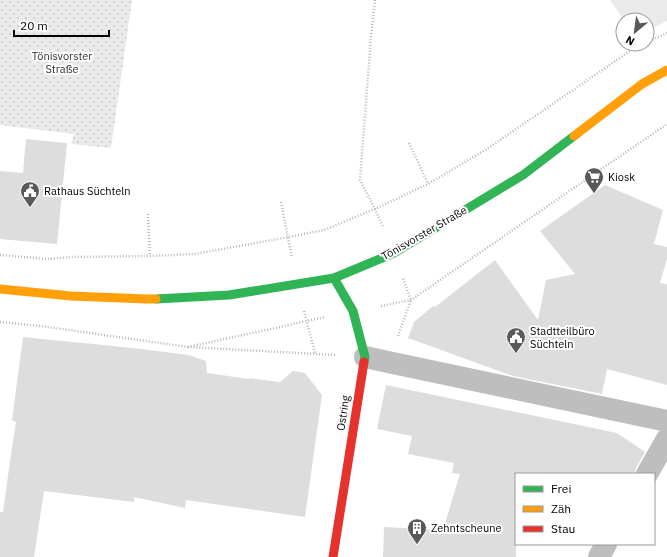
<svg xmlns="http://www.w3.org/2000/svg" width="667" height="557" viewBox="0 0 667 557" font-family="'IBM Plex Sans',sans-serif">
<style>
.grass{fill:#eaeaea}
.park{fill:url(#park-dots)}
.building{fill:#ddd}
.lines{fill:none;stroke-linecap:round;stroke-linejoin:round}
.path{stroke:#b8b8b8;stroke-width:2.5;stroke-dasharray:1 2;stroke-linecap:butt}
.street{stroke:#bebebe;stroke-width:22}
.fast{stroke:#30b455;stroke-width:9}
.slow{stroke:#ff9f0a;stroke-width:9}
.jam{stroke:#e5322d;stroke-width:9}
.labels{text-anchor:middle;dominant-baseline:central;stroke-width:4;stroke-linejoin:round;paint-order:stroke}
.park-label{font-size:11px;fill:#303030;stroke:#fff}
.poi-label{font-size:11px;fill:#000;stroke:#fff;text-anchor:start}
.street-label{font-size:11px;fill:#000;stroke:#fff}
</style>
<defs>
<pattern id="park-dots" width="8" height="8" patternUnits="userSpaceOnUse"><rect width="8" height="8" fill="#eaeaea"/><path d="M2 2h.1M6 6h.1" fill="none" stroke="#c7c7c7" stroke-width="1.8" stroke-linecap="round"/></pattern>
</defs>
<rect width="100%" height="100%" fill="#fff"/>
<polygon class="grass" points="610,0 667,0 667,21 647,31 647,20 624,20"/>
<polygon class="park" points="0,0 132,0 111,148 71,144 74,134 0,125"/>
<g class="building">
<polygon points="26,139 67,143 57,244 0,239 0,171 23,173"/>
<polygon points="605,185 663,210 654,244 667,247 667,259 660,283 667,284 667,385 607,369 602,394 513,376 408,338 414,322 433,306 435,307 495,260 538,320 546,280 575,274 540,231"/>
<polygon points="23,337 133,348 189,355 206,361 207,373 249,379 249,378 280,382 293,371 305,373 322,395 305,517 186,500 185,508 134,497 134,502 44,491 34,557 0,557 0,512 3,512 10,461 16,422 12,420"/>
<polygon points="386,385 617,433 645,452 636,468 635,474 516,474 516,557 383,557 384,527 443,530 460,474 452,473 454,463 408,454 412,436 377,429"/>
</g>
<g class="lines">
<g class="path">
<polyline points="375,0 371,37 360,180 375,209 383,227"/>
<polyline points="647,42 667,33"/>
<polyline points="409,143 428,184"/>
<polyline points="281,202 292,258"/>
<polyline points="148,214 150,256"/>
<polyline points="0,255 46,259 73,257 150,256 195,254 289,237 324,230 375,209 428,184 487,149 630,51 644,44"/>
<polyline points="381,306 411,300 667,124"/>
<polyline points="304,311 315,353"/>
<polyline points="0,322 41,326 188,347 336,355"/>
<polyline points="398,336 411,300 403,278"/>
<polyline points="188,347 325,317"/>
</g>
<g class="street">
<polyline points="365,357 388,362 667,421"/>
<polyline points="647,474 667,439"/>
<polyline points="599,557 606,544"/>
</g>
<g class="fast">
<polyline points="334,278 353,311 365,357 364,362"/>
<polyline points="156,299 229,295 334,278 394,253 523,175 574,136"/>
</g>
<g class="slow">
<polyline points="574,136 642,84 667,70"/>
<polyline points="0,289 71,296 147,299 156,299"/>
</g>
<polyline class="jam" points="333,557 364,362"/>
</g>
<defs>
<g id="supermarket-pin" transform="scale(1)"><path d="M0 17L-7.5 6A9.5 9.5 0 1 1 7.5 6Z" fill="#595959" stroke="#fff"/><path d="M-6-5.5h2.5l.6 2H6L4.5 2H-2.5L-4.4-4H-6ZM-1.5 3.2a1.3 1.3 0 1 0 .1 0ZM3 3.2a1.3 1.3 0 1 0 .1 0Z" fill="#fff"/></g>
<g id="civic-pin" transform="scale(1)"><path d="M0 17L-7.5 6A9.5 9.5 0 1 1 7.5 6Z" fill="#595959" stroke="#fff"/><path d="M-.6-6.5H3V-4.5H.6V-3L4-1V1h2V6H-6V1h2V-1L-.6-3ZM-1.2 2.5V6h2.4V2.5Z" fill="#fff"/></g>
<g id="building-pin" transform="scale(1)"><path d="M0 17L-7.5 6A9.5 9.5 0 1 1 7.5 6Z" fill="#595959" stroke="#fff"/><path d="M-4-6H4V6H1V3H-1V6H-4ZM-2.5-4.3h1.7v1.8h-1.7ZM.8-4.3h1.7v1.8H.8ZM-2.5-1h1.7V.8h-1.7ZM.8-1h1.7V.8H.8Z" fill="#fff"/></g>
</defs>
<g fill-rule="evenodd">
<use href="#supermarket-pin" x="594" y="177"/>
<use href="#civic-pin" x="30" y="191"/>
<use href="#civic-pin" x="516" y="337"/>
<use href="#building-pin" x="417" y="528"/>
</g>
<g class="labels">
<g class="park-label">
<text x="62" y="56">Tönisvorster<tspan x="62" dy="13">Straße</tspan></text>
</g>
<g class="poi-label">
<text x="608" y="177">Kiosk</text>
<text x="44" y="191">Rathaus Süchteln</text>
<text x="530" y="331">Stadtteilbüro<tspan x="530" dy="13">Süchteln</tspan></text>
<text x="431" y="528">Zehntscheune</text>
</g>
<g class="street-label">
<text transform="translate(424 233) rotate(-30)">Tönisvorster Straße</text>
<text transform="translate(343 413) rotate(-81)">Ostring</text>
</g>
</g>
<rect x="515" y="473" width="140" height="72" fill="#ffffff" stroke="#999999"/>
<rect x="523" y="486" width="20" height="6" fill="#30b455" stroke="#999999"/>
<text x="551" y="493" font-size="12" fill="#000000">Frei</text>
<rect x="523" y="506" width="20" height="6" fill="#ff9f0a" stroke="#999999"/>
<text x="551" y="513" font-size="12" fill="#000000">Zäh</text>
<rect x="523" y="526" width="20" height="6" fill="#e5322d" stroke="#999999"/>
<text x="551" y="533" font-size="12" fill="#000000">Stau</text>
<g transform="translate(635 32) rotate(209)"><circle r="19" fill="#ffffff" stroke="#999999"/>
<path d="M0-3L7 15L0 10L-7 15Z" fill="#595959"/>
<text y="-6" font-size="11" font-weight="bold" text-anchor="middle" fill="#000000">N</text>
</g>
<path d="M14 30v6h95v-6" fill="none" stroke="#000000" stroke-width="2"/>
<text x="20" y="30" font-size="12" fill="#000000" stroke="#ffffff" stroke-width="3" paint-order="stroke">20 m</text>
</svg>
